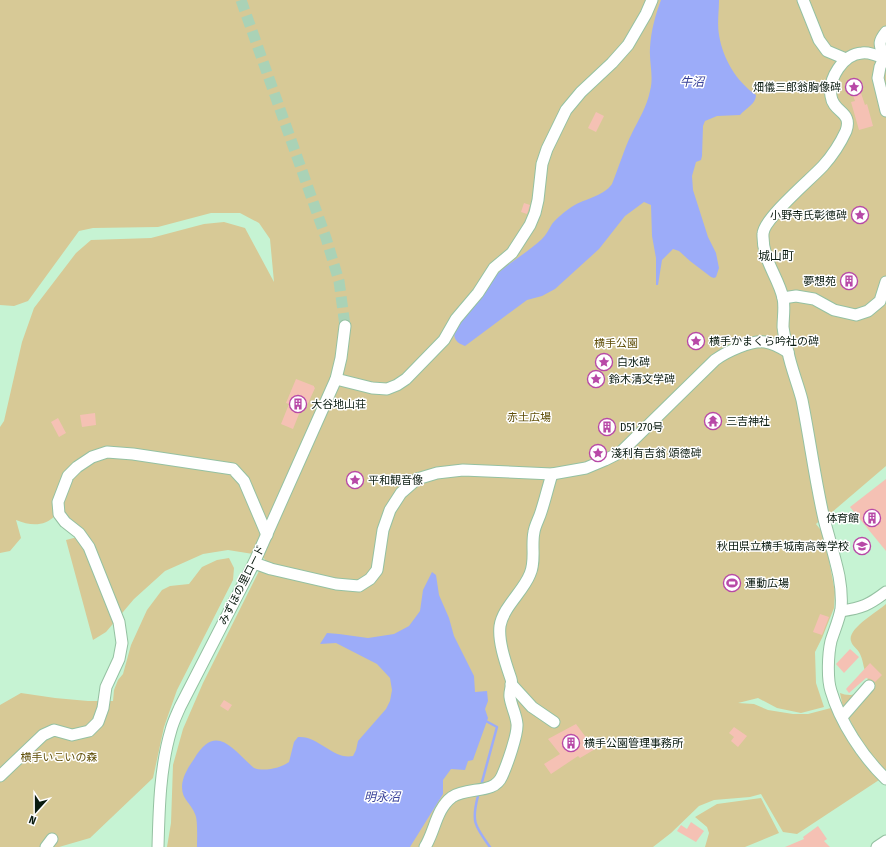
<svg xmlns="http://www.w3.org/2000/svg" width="886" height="847" viewBox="0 0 886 847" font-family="'Fira Sans Condensed','Noto Sans JP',sans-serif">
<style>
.green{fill:#d7c996}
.water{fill:#9cacf9}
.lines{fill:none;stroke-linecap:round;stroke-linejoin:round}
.stream{stroke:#9cacf9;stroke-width:2.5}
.building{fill:#f5c1b4}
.minor-tunnel{stroke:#aad2b6;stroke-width:11;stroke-dasharray:11 5.5;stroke-linecap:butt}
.minor-casing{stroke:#95c1a2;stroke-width:13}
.minor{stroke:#fff;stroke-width:11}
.labels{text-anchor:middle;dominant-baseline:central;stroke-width:3;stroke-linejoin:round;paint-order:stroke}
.poi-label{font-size:11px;fill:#091a0f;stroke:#fff;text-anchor:start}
.park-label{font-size:11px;fill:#604f09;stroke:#fff}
.street-label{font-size:11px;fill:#091a0f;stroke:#fff}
.water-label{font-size:12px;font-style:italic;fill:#39429a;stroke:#fff}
.neighbourhood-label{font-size:12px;fill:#091a0f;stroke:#fff}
</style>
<rect width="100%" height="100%" fill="#c6f3d3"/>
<g class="green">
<path d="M0,0H886V466L831,513L829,512L816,524L824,534L835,592L834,608L822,638L815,652L816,683L824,707L801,713L777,708L758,698L738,703L754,704L768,710L793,714H808L831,708C840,732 862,761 879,780L797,834L783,832L761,794L750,797L714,800L699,806L671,833L653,847H167L171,823L173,765L183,729L203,683L265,559L253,554L228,550L203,554L165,571L134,599L106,632L93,640L66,540L85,535L68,522L60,503L70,477L93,460L145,452L102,448L88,454L74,463L56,515C44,527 31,526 16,520L21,538L10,551L0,553V427L4,421L22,342L34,308L76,253L91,240L151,238L204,224L224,222L245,228L274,282L270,239L259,223L240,213H211L158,227L93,228L79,231L28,301L14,306L0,305Z"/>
<polygon points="229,558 234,568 233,580 177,690 164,727 153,778 90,838 59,847 0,847 0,705 21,693 55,698 88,701 113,701 114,690 118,680 123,674 131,645 147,610 162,590 170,586 189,584 202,567 217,560"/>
<path d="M886,604V775L869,756L843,707L840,693C843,694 846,695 850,695C858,695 867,685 868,677C863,670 864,662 860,654C858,649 852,646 851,641C847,629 877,612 886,604Z"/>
<polygon points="761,798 779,833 745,847 705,847 709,833 707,827 695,817 717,804"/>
</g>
<g class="water">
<path d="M661,0H719C719,11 717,24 719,35C723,59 736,81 756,95C756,104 746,108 740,115L717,116L705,121L703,126L702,156L701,160L696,162L692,176L693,190L708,237L716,253L719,268L716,277L714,278L711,277L690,261L679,251L673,249L662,260L658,285H656V258L652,236L651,205L644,202L625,216L599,249L555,289L542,296L527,300L465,346C436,336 474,307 483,295C487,290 489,282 494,277C508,263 527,253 542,239C546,235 549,229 552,224C556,219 564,212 570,208C582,199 603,197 612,184C619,167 624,149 632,133C639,119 647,106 650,91C654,76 649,63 650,48C651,31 655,16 661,0Z"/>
<path d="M432,572L436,575L439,595L449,618L454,636L474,676L475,692L487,691L488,701L485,709L488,718L473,760L468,761L465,770L451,769L443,780V794L410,847H197C197,840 198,819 195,814C191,803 182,800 182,787C182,777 189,766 194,759C216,722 232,749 254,768C264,772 281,768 289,762L294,742L298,737C318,735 333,760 353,756L356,750L358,741L386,709L390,701L392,690L390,678L377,664L336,643L320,644L327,633L339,634L368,638L394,634L409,626L420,611L423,590Z"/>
</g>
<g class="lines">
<g class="stream">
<polyline points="482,782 497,727 484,720"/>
<path d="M478,796C471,822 475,826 490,847"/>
</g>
</g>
<g class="building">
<polygon points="860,90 865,105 867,104 873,126 859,130 851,102 855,101 852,93"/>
<polygon points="596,112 604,116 596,132 588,128"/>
<polygon points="524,203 530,205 527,214 521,212"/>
<polygon points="842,276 856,277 855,286 842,285"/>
<polygon points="296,379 314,386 314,387 315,388 305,410 301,409 293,429 281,424 289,404 286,403"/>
<polygon points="95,413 96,425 82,427 80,415"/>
<polygon points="58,418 66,433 59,437 51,422"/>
<polygon points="886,479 886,551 850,507"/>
<polygon points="820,614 829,617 822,635 813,632"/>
<polygon points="850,649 859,657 844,673 836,664"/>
<polygon points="870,663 882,675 875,682 871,679 866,678 849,693 846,689"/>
<polygon points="224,700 232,705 228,711 220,706"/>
<polygon points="576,724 591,744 593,742 597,748 580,758 578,756 551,774 544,764 560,754 548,739"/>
<polygon points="734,727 747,736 738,747 731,741 734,737 729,733"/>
<polygon points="691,822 704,831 696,842 677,831 681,825 687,829"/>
<polygon points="818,826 827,839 824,841 830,847 785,847 804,839 803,837"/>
</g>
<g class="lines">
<polyline class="minor-tunnel" points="241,0 326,238 339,281 345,326"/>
<g class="minor-casing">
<g id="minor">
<polyline points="803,0 819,40 827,51 846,59"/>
<path d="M886,32C877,43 880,45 884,58L880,67L878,78L886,111"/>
<path d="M886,59C879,56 869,52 862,53C843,54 828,79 831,96C833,113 853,111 846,131C840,144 832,156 823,166C811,179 763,219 763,234C762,260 778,276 783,298C785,307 783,318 783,327C784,335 786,344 788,352C791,368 798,384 802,400C810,440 815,480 824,519C829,538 835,557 839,576C841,587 842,598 841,609C839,620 834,631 831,641C828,654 827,679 831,691C840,722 863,757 886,779"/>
<polyline points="783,298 796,296 814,299 834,310 856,315 868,311 880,301 886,282"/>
<polyline points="336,379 372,388 387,389 397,385 406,379 444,340 456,319 478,293 494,268 512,253 530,225 535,213 538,200 542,164 547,149 566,110 581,92 612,63 628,45 646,14 652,0"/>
<path d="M254,563L271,569L336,584L359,586L370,579L377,570L383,530L390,510L401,493L417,479L437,473L463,470L552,474L586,468L605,460L621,452L715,360C726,352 751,340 765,342C773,343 780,347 788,352"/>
<path d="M841,611C862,608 869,605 886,592"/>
<polyline points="511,684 532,707 554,722"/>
<polyline points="842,717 869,686"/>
<polyline points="0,776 43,735 54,730 72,735 89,731 98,722 103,708 106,687 119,659 122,643 119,622 89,547 79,533 65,522 59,514 58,502 68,476 77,467 92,457 107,452 133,454 233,469 244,481 267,535"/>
<polyline points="46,847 52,839"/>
<path d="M158,847C159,808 160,767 171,730C173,722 177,714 180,707L254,563L336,379L341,358L345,326"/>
<path d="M425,847C435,831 436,809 452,797C468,786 494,795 502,776C507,765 518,734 517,724C516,714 511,706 510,697C509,691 513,685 511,679C506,664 498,642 500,626C503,607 523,592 530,574C536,561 531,546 534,532C535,525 539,519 541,512C545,500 548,487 552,474"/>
<polyline points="877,847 886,841"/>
</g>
</g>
<use href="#minor" class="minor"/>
</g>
<defs>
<g id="sight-ring" transform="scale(0.9)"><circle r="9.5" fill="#fff" stroke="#b849a7" stroke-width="1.5"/><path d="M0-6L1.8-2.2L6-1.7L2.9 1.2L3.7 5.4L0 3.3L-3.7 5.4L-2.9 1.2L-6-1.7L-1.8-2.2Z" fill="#b849a7"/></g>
<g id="building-ring" transform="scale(0.9)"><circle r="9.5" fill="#fff" stroke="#b849a7" stroke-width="1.5"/><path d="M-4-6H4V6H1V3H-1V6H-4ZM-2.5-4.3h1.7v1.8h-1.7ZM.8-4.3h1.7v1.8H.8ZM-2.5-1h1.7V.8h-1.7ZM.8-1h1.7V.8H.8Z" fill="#b849a7"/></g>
<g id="temple-ring" transform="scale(0.9)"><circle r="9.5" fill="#fff" stroke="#b849a7" stroke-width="1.5"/><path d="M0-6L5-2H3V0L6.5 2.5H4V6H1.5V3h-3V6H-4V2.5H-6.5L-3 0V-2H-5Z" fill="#b849a7"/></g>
<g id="school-ring" transform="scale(0.9)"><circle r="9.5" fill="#fff" stroke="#b849a7" stroke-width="1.5"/><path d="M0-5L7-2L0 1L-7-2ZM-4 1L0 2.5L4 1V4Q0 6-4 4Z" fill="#b849a7"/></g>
<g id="stadium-ring" transform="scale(0.9)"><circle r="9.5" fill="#fff" stroke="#b849a7" stroke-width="1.5"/><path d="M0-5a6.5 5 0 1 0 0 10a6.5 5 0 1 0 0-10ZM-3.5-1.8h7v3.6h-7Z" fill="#b849a7"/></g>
</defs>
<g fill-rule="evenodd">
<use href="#sight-ring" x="854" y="87"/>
<use href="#sight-ring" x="860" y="215"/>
<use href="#building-ring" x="849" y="281"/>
<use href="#sight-ring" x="696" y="341"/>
<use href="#sight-ring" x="604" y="362"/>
<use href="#sight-ring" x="596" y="379"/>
<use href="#building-ring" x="298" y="404"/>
<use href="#temple-ring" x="713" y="421"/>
<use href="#building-ring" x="607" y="427"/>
<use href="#sight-ring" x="598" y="453"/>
<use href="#sight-ring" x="355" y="480"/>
<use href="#building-ring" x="872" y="518"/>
<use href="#school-ring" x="862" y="546"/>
<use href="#stadium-ring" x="732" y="583"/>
<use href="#building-ring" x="571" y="743"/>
</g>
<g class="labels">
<g class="poi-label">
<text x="841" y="87" text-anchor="end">畑儀三郎翁胸像碑</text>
<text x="847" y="215" text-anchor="end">小野寺氏彰徳碑</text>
<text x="836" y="281" text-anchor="end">夢想苑</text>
<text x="709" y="341">横手かまくら吟社の碑</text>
<text x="617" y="362">白水碑</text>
<text x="609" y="379">鈴木清文学碑</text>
<text x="311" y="404">大谷地山荘</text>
<text x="726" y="421">三吉神社</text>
<text x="620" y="427">D51 270号</text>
<text x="611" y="453">淺利有吉翁 頌徳碑</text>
<text x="368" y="480">平和観音像</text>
<text x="859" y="518" text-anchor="end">体育館</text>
<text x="849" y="546" text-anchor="end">秋田県立横手城南高等学校</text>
<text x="745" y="583">運動広場</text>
<text x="584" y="743">横手公園管理事務所</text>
</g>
<g class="park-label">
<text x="616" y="343">横手公園</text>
<text x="529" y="417">赤土広場</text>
<text x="59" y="757">横手いこいの森</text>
</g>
<g class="street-label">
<text transform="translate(242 585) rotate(-63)">みずほの里ロード</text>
</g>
<g class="water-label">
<text x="692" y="82">牛沼</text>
<text x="382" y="797">明永沼</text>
</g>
<g class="neighbourhood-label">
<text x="776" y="256">城山町</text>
</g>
</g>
<g transform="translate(36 811) rotate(201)" stroke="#ffffff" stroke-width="3" paint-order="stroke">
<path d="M0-3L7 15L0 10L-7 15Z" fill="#091a0f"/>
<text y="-6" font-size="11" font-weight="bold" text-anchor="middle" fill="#091a0f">N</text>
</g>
</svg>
